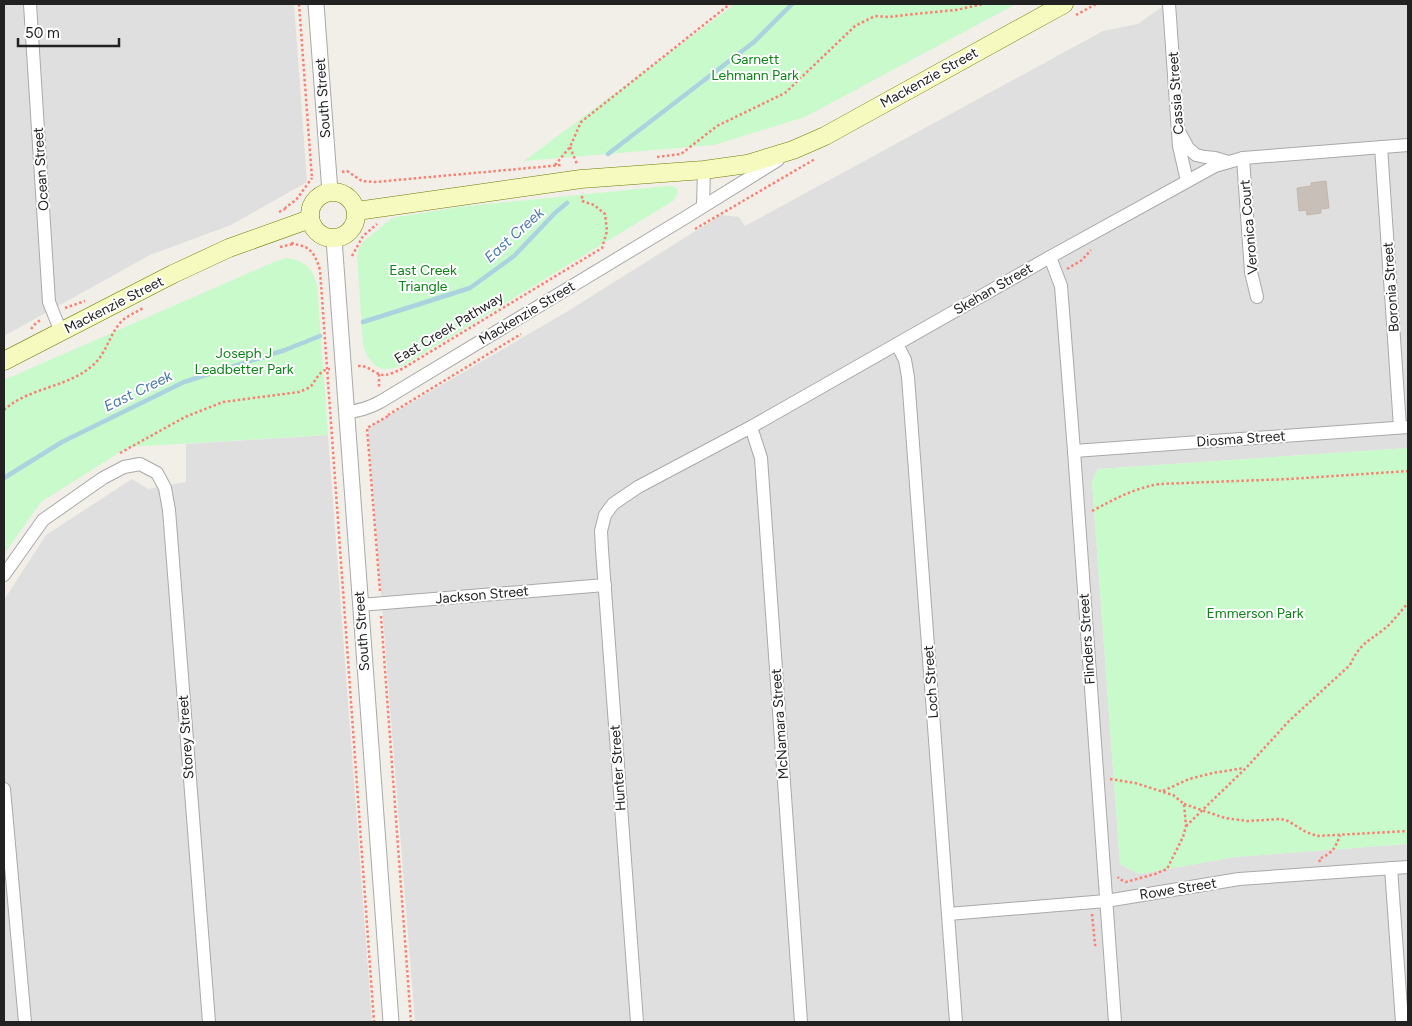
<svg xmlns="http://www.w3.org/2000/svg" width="1412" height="1026" viewBox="0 0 1412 1026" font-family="Figtree,sans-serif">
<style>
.residential{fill:#e0dfdf}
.park{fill:#c8facc}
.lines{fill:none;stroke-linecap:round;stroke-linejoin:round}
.stream{stroke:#aad3df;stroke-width:4.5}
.building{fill:#c7bfb8;stroke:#c4b6ab}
.minor-casing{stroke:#a9a9a9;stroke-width:14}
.tertiary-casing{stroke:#a9a9a9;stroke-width:17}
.secondary-casing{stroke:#707d05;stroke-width:19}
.path{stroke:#fa8072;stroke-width:2.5;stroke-dasharray:2.5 2.5;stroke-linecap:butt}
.minor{stroke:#fff;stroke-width:12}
.tertiary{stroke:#fff;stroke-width:15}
.secondary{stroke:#f7fabf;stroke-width:18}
.labels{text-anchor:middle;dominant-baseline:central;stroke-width:4;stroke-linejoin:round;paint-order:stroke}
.park-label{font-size:14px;fill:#0c8416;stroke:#fff}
.street-label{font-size:14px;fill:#222;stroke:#fff}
.water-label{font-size:15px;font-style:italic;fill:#4a7aab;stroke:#fff}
</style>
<rect width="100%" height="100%" fill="#f2efe9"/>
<g class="residential">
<polygon points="4,4 294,4 307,182 231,225 150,255 4,336"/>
<polygon points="1166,4 1408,4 1408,448 1098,469 1092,482 1120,864 1139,874 1235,857 1408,844 1408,1022 415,1022 368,428 568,311 721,215 739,217 745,226 1103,31 1138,24"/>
<polygon points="328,435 372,1022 4,1022 4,600 46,535 132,479 148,489 186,482 186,444"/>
</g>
<g class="park">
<polygon points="735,4 1016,4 805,117 714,145 524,161"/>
<path d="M667,186H673L678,190L677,195L673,201L404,365C381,374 371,368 363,345L357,256L359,248L364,241L392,218L459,207Z"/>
<path d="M286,258C304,260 312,267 317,285L328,435L128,447L41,502L4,554V380L274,262Z"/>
<polygon points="1408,448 1408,844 1235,857 1139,874 1120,864 1092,482 1098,469"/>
</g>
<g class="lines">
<g class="stream">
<polyline points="608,154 754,42 792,4"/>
<polyline points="363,322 470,288 514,256 556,212 567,203"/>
<polyline points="4,478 62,442 184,382 285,350 320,336"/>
</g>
</g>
<polygon class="building" points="1326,181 1329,208 1321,209 1321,213 1307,215 1306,210 1299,211 1297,188 1311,186 1311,183"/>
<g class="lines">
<g class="minor-casing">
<g id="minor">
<polyline points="30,4 49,302 61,332"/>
<polyline points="1169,4 1179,146 1187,181"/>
<polyline points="1180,133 1188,148 1196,155 1205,157 1215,158 1228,162"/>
<polyline points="1381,147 1400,427"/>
<polyline points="1243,158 1251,272 1257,297"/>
<polyline points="703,205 704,170"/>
<polyline points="1050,257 1061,286 1074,451 1115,1022"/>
<polyline points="897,344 905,360 908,377 956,1022"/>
<path d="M347,412C359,411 369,408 380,402L683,219L778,160"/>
<polyline points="751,427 761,458 801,1022"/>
<polyline points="1074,451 1408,427"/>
<polyline points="4,575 43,520 103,478 124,467 140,464 157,473 165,488 169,510 209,1022"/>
<polyline points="360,605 605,585"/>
<polyline points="4,789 25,1022"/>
<polyline points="1391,868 1402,1022"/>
<polyline points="948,914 1106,901 1239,879 1408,867"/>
<polyline points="637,1022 602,550 601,531 605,515 613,504 638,487 751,427 1050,257 1215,166 1243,158 1408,145"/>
</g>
</g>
<g class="tertiary-casing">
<g id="tertiary">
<polyline points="316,4 330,192"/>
<polyline points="334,239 391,1022"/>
</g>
</g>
<g class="secondary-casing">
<g id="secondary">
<circle cx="333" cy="215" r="23"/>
<polyline points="357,211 581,179 704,170 747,164 793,150 825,136 1064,4"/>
<polyline points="4,361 173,274 229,248 310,219"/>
</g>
</g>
<g class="path">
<polyline points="299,4 312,179"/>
<polyline points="1076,15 1096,4"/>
<polyline points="570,147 577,164"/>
<polyline points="657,157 681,154 717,126 785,93 855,26 875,16 888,17 924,13 956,10 983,4"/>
<polyline points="555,165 570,147 581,122 730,4"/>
<polyline points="342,172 347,171 362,181 375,182 562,165"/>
<polyline points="285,209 286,207 296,200 312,178"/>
<polyline points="279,212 285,209"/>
<polyline points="695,229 815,159"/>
<path d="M292,242L293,244C311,246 315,254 320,270L374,1022"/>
<polyline points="280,247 293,244"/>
<polyline points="352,256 363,236 377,224"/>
<polyline points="1067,269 1082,260 1091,250"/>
<polyline points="65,308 85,301"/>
<polyline points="31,329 36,323 42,319"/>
<path d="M358,366C370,365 375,376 386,375C391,374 397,371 402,369L602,248L607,231L605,214L594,205L582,201V194"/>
<polyline points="379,374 379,387"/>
<path d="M4,410C29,387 68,388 93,365C106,354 109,336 120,323C126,316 135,313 143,308"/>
<polyline points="388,415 521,334"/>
<path d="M120,453L185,417L223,402L299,392C303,390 308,389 311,386C317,379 319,370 330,369"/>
<path d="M1092,511C1115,499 1132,489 1159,484L1289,479L1408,471"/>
<polyline points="380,591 367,428 388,416"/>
<polyline points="381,616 411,1022"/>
<polyline points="1110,779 1135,783 1173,795 1184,804 1186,826 1183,837 1167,869 1155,874 1126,882 1119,879 1118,877"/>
<polyline points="1163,791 1189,779 1213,773 1244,768"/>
<polyline points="1184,804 1225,818 1247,821 1281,819 1288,821 1306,832 1317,836 1408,831"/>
<path d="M1186,826L1246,768L1289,721L1350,665C1359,645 1367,642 1383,630C1392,623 1400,612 1408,603"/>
<path d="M1320,862L1319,859C1333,853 1335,848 1340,835"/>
<polyline points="1092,914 1095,945 1097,945"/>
</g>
<use href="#minor" class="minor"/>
<use href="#tertiary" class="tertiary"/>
<use href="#secondary" class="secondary"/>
</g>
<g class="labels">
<g class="park-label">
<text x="755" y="59">Garnett<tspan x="755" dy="16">Lehmann Park</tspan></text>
<text x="423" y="270">East Creek<tspan x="423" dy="16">Triangle</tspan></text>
<text x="244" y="353">Joseph J<tspan x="244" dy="16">Leadbetter Park</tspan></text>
<text x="1255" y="613">Emmerson Park</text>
</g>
<g class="street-label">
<text transform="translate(929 78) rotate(-29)">Mackenzie Street</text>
<text transform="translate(1176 93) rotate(-94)">Cassia Street</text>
<text transform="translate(323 98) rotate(-94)">South Street</text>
<text transform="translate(41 169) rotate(-94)">Ocean Street</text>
<text transform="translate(1249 227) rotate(-95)">Veronica Court</text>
<text transform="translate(1391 287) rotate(-94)">Boronia Street</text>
<text transform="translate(993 289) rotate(-30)">Skehan Street</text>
<text transform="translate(114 305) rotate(-27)">Mackenzie Street</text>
<text transform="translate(527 313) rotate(-31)">Mackenzie Street</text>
<text transform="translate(449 328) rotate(-31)">East Creek Pathway</text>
<text transform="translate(1241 439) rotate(-4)">Diosma Street</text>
<text transform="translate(482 595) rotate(-5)">Jackson Street</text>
<text transform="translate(362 631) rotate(-94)">South Street</text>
<text transform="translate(1087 639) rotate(-94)">Flinders Street</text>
<text transform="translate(931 682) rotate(-94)">Loch Street</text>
<text transform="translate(780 724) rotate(-94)">McNamara Street</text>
<text transform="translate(186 737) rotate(-94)">Storey Street</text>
<text transform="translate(618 768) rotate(-94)">Hunter Street</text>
<text transform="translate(1178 889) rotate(-9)">Rowe Street</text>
</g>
<g class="water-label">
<text transform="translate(514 235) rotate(-42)">East Creek</text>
<text transform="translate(138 391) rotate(-26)">East Creek</text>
</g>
</g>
<rect width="1412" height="1026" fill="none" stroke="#222222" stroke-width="10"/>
<path d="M18 38v8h101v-8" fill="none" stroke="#222222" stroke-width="2.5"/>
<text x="25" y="38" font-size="15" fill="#222222" stroke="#ffffff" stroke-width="4" paint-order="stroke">50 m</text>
</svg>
